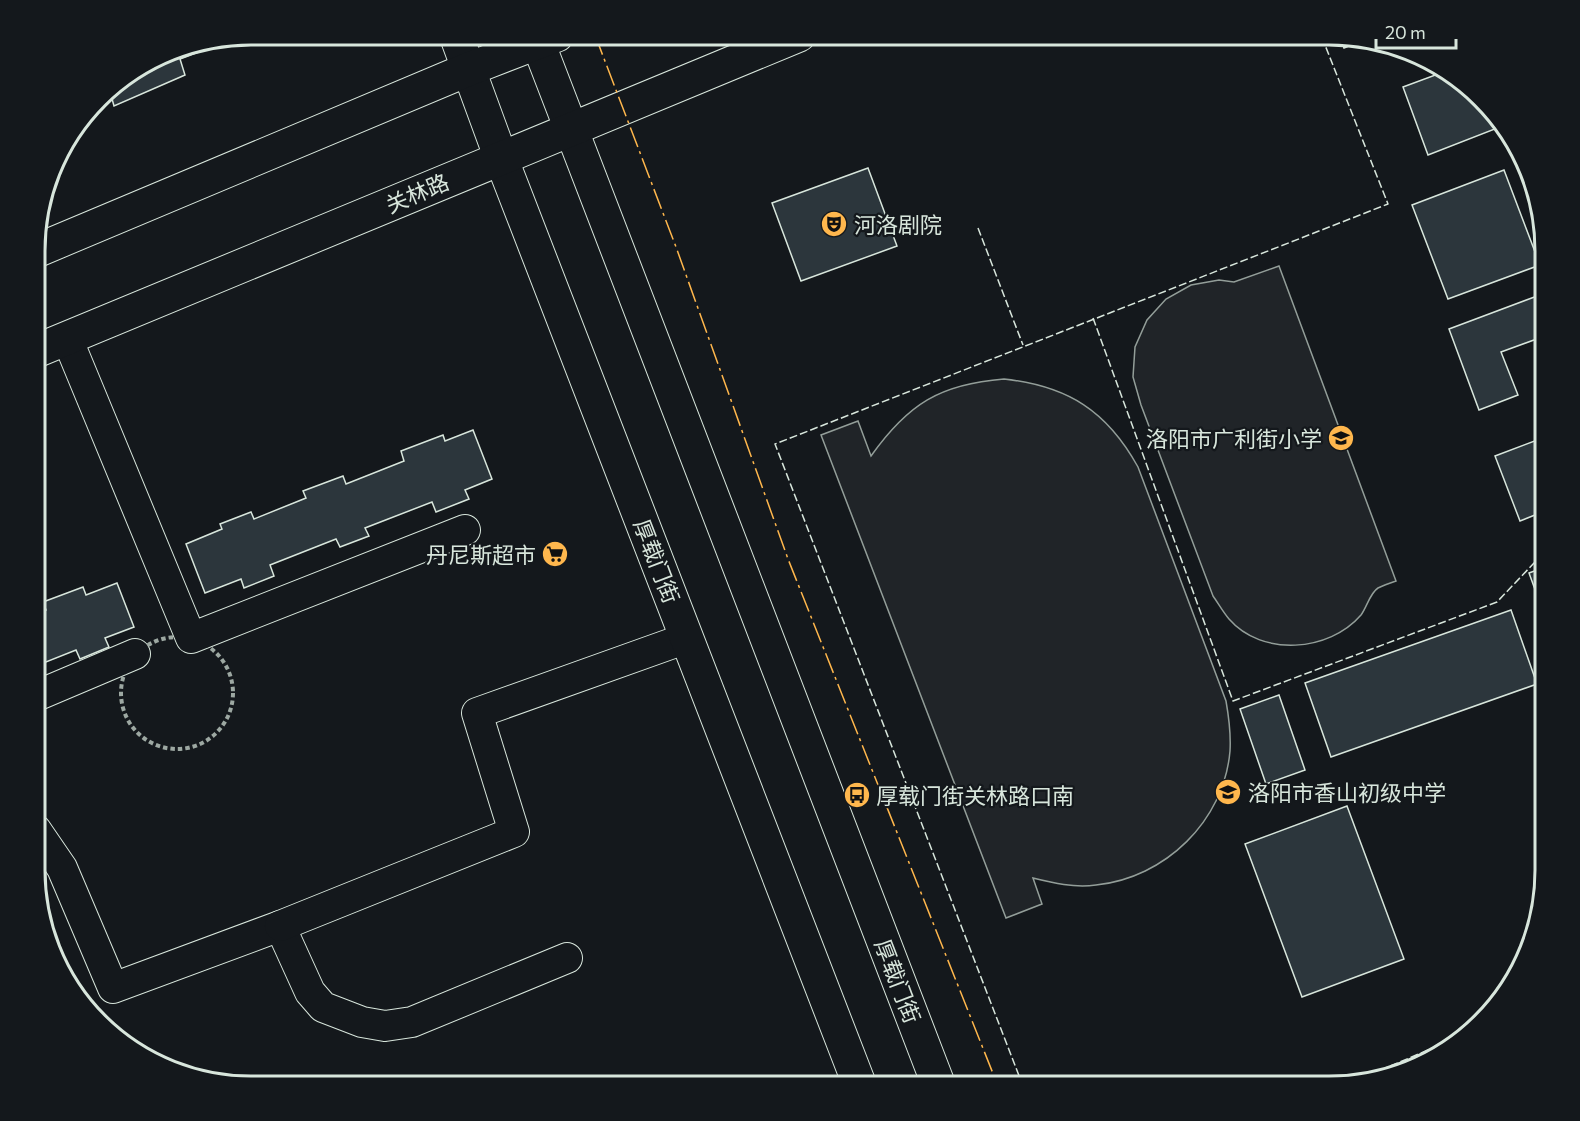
<svg xmlns="http://www.w3.org/2000/svg" width="1580" height="1121" viewBox="0 0 1580 1121" font-family="Commissioner,'Noto Sans SC',sans-serif">
<style>
.green{fill:#202428;stroke:#939e99;stroke-width:1.5}
.building{fill:#2c363c;stroke:#d8e6dc;stroke-width:1.5}
.lines{fill:none;stroke-linecap:round;stroke-linejoin:round}
.minor-casing{stroke:#d8e6dc;stroke-width:32}
.major-casing{stroke:#d8e6dc;stroke-width:35}
.path{stroke:#9da8a2;stroke-width:4;stroke-dasharray:4.5 3;stroke-linecap:butt}
.minor{stroke:#14181c;stroke-width:30}
.major{stroke:#14181c;stroke-width:33}
.fence{stroke:#d8e6dc;stroke-width:1.5;stroke-dasharray:8 3;stroke-linecap:butt}
.power{stroke:#ffb74d;stroke-width:1.5;stroke-dasharray:21 4.5 3 4.5;stroke-linecap:butt}
.labels{text-anchor:middle;dominant-baseline:central;stroke-width:4.5;stroke-linejoin:round;paint-order:stroke}
.street-label{font-size:22px;fill:#d8e6dc;stroke:#14181c}
.poi-label{font-size:22px;fill:#d8e6dc;stroke:#14181c;text-anchor:start}
.rim{fill:none;stroke:#d8e6dc;stroke-width:3}
</style>
<rect width="100%" height="100%" fill="#14181c"/>
<g class="green">
<path d="M1279,266L1396,581C1390,583 1384,585 1378,588C1370,593 1367,607 1361,615C1329,652 1262,657 1229,619C1223,612 1218,603 1213,596L1141,405L1133,377L1135,347L1147,320L1166,299L1191,285L1219,280L1234,282Z"/>
<path d="M1004,379C1068,386 1107,411 1138,467L1226,701C1229,718 1231,734 1230,751C1224,821 1165,878 1096,885C1074,888 1053,883 1033,878L1042,904L1006,918L821,435L858,421L871,456C908,404 940,384 1004,379Z"/>
</g>
<g class="building">
<polygon points="1339,35 1343,35 1365,40 1344,48"/>
<polygon points="236,38 180,59 185,75 114,106 109,88 169,51"/>
<polygon points="1446,71 1461,79 1500,127 1428,155 1403,87"/>
<polygon points="868,168 897,246 801,281 772,203"/>
<polygon points="1504,170 1540,265 1448,299 1412,205"/>
<polygon points="1545,293 1545,336 1501,352 1518,395 1479,410 1449,329"/>
<polygon points="473,430 492,479 465,490 469,499 436,512 432,502 365,528 369,536 340,547 336,539 270,565 274,576 244,588 241,579 205,593 186,544 222,529 220,524 251,512 254,519 306,498 303,491 343,476 346,484 404,461 401,451 443,435 445,441"/>
<polygon points="1545,437 1545,511 1520,521 1495,456"/>
<polygon points="1545,567 1545,617 1529,573"/>
<polygon points="117,583 134,627 105,638 109,647 80,659 76,650 36,666 36,613 46,610 43,602 83,587 86,595"/>
<polygon points="1511,610 1537,684 1331,757 1305,683"/>
<polygon points="1279,695 1305,770 1266,784 1240,709"/>
<polygon points="1347,806 1404,959 1302,997 1245,844"/>
</g>
<g class="lines">
<g class="minor-casing">
<g id="minor">
<polyline points="67,338 191,638 465,530"/>
<polyline points="36,696 135,654"/>
<polyline points="36,830 62,868 113,988 280,926 310,992 323,1007 362,1022 385,1026 412,1022 567,958"/>
<polyline points="280,926 514,832 477,713 687,638"/>
</g>
</g>
<g class="major-casing">
<g id="major">
<polyline points="456,35 501,158 860,1086"/>
<polyline points="535,35 939,1086"/>
<polyline points="36,251 469,69 557,35"/>
<polyline points="36,351 799,35"/>
</g>
</g>
<circle class="path" cx="177" cy="693" r="56"/>
<use href="#minor" class="minor"/>
<use href="#major" class="major"/>
<g class="fence">
<polyline points="978,228 1023,345"/>
<polyline points="1093,318 1233,701 1497,602 1534,563 1545,559"/>
<polyline points="1360,1079 1456,1038"/>
<polyline points="1023,1086 775,444 1388,204 1321,35"/>
</g>
<polyline class="power" points="595,35 676,247 788,559 998,1086"/>
</g>
<defs>
<g id="theatre-disc" transform="scale(1.35)"><circle r="9.5" fill="#ffb74d" stroke="#14181c"/><path d="M-5-5.5Q0-4 5-5.5V0Q5 5 0 6Q-5 5-5 0ZM-3.3-2.5H-1v1.5H-3.3ZM1-2.5H3.3v1.5H1ZM-2.8 1Q0 5.5 2.8 1Z" fill="#111"/></g>
<g id="school-disc" transform="scale(1.35)"><circle r="9.5" fill="#ffb74d" stroke="#14181c"/><path d="M0-5L7-2L0 1L-7-2ZM-4 1L0 2.5L4 1V4Q0 6-4 4Z" fill="#111"/></g>
<g id="supermarket-disc" transform="scale(1.35)"><circle r="9.5" fill="#ffb74d" stroke="#14181c"/><path d="M-6-5.5h2.5l.6 2H6L4.5 2H-2.5L-4.4-4H-6ZM-1.5 3.2a1.3 1.3 0 1 0 .1 0ZM3 3.2a1.3 1.3 0 1 0 .1 0Z" fill="#111"/></g>
<g id="bus-disc" transform="scale(1.35)"><circle r="9.5" fill="#ffb74d" stroke="#14181c"/><path d="M-5-6H5V4H4V6H2V4H-2V6H-4V4H-5ZM-3.5-4V0h7V-4ZM-3.5 1.2v1.5H-2V1.2ZM2 1.2v1.5H3.5V1.2Z" fill="#111"/></g>
</defs>
<g fill-rule="evenodd">
<use href="#theatre-disc" x="834" y="224"/>
<use href="#school-disc" x="1341" y="438"/>
<use href="#supermarket-disc" x="555" y="554"/>
<use href="#school-disc" x="1228" y="792"/>
<use href="#bus-disc" x="857" y="795"/>
</g>
<g class="labels">
<g class="street-label">
<text transform="translate(417 193) rotate(-23)">关林路</text>
<text transform="translate(657 561) rotate(69)">厚载门街</text>
<text transform="translate(898 981) rotate(69)">厚载门街</text>
</g>
<g class="poi-label">
<text x="854" y="224">河洛剧院</text>
<text x="1322" y="438" text-anchor="end">洛阳市广利街小学</text>
<text x="536" y="554" text-anchor="end">丹尼斯超市</text>
<text x="1248" y="792">洛阳市香山初级中学</text>
<text x="876" y="795">厚载门街关林路口南</text>
</g>
</g>
<path d="M0 0H1580V1121H0ZM251 45H1329A206 206 0 0 1 1535 251V870A206 206 0 0 1 1329 1076H251A206 206 0 0 1 45 870V251A206 206 0 0 1 251 45Z" fill="#14181c" fill-rule="evenodd"/>
<path class="rim" d="M251 45H1329A206 206 0 0 1 1535 251V870A206 206 0 0 1 1329 1076H251A206 206 0 0 1 45 870V251A206 206 0 0 1 251 45Z"/>
<path d="M1376 39v9h80v-9" fill="none" stroke="#d8e6dc" stroke-width="3"/>
<text x="1385" y="39" font-size="18" fill="#d8e6dc" stroke="#14181c" stroke-width="4.5" paint-order="stroke">20 m</text>
</svg>
